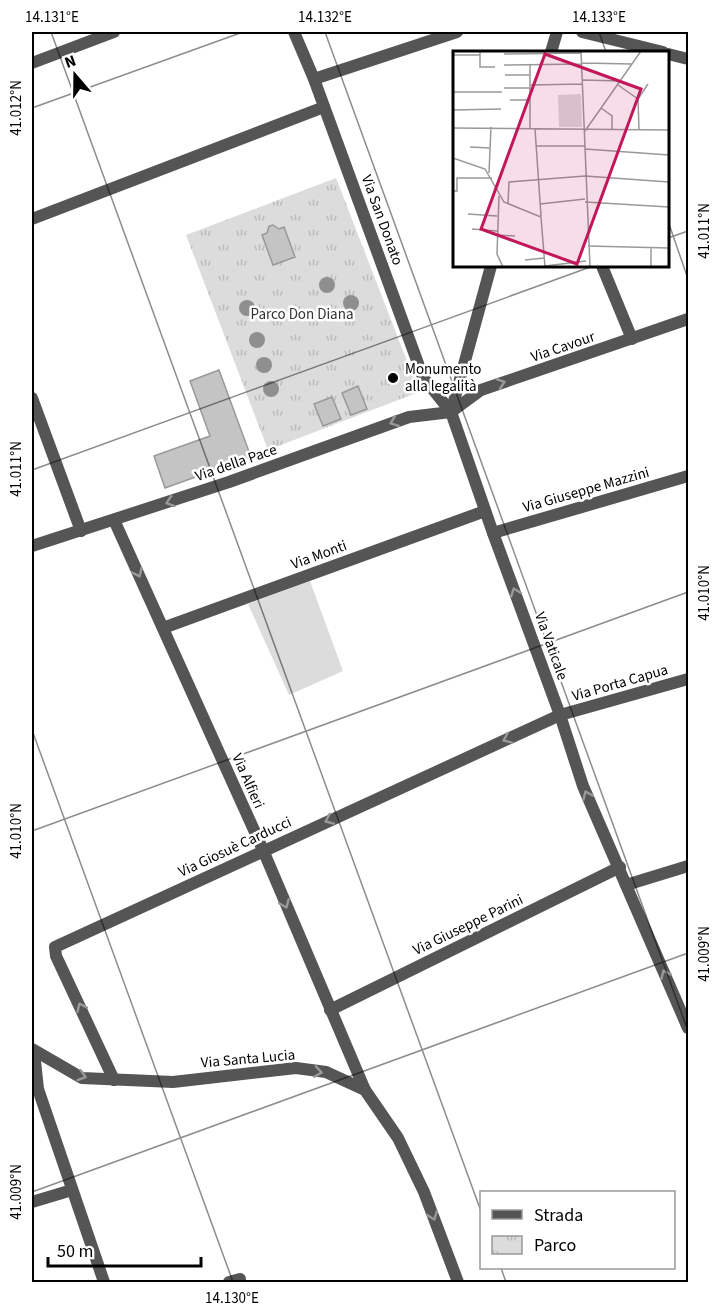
<svg xmlns="http://www.w3.org/2000/svg" width="720" height="1314" viewBox="0 0 720 1314" font-family="'Source Sans 3',sans-serif">
<style>
.green{fill:#dcdcdc}
.park{fill:url(#park-tufts)}
.building{fill:#c4c4c4;stroke:#999;stroke-width:1.5}
.lines{fill:none;stroke-linecap:round;stroke-linejoin:round}
.minor{stroke:#555;stroke-width:12}
.tertiary{stroke:#555;stroke-width:12}
.tree{fill:#8f8f8f}
.oneway{stroke:#999}
.ticks{fill:none;stroke:#000;stroke-width:1.5;stroke-opacity:0.45}
.poi-dot{fill:#000;stroke:#fff;stroke-width:2}
.labels{text-anchor:middle;dominant-baseline:central;stroke-width:5;stroke-linejoin:round;paint-order:stroke}
.street-label{font-size:15px;fill:#000;stroke:#fff}
.park-label{font-size:15px;fill:#333;stroke:#fff}
.poi-label{font-size:15px;fill:#000;stroke:#fff;text-anchor:start}
.inset-road{fill:none;stroke:#999;stroke-width:1.5}
.view{fill:#c2185b;fill-opacity:0.15;stroke:#c2185b;stroke-width:3}
.inset-edge{fill:none;stroke:#000;stroke-width:3}
.neatline{fill:none;stroke:#000;stroke-width:2}
.ticks-label{font-size:15px;text-anchor:middle;fill:#000}
</style>
<defs>
<pattern id="park-tufts" width="24" height="20" patternUnits="userSpaceOnUse" patternTransform="scale(1.5)"><rect width="24" height="20" fill="#dcdcdc"/><path d="M3 7l-1-3M5 7V3M7 7l1-3M15 17l-1-3M17 17v-4M19 17l1-3" fill="none" stroke="#bbb"/></pattern>
</defs>
<rect width="100%" height="100%" fill="#fff"/>
<polygon class="green" points="310,581 343,671 289,695 248,604"/>
<polygon class="park" points="336,178 419,392 268,450 186,235"/>
<g class="building">
<polygon points="273,225 279,229 284,227 295,257 273,265 262,235 267,233 269,226"/>
<polygon points="219,370 251,457 165,488 154,456 210,436 190,381"/>
<polygon points="358,386 367,409 351,415 342,393"/>
<polygon points="332,397 341,419 323,426 314,404"/>
</g>
<g class="lines">
<g class="minor">
<polyline points="294,32 314,79 423,377 451,412"/>
<polyline points="582,32 663,52"/>
<polyline points="668,54 688,59"/>
<polyline points="32,63 114,32"/>
<polyline points="314,79 457,32"/>
<polyline points="32,219 324,107"/>
<polyline points="602,266 632,339"/>
<polyline points="32,398 81,531"/>
<polyline points="114,520 263,850 365,1090"/>
<polyline points="493,533 688,476"/>
<polyline points="163,628 485,511"/>
<polyline points="626,885 688,866"/>
<polyline points="330,1010 620,867"/>
<polyline points="32,1049 82,1078 173,1082 296,1068 326,1072 365,1090 398,1138 424,1192 458,1282"/>
<polyline points="34,1052 38,1089 104,1282"/>
<polyline points="114,1080 56,956 55,947 560,715 688,679"/>
<polyline points="32,1202 72,1190"/>
<polyline points="229,1282 240,1279"/>
</g>
<g class="tertiary">
<polyline points="551,52 557,32"/>
<polyline points="491,266 451,412 493,533 560,715 583,786 688,1028"/>
<polyline points="32,546 229,482 409,417 451,412 481,390 688,319"/>
</g>
</g>
<g class="tree">
<circle cx="327" cy="285" r="8"/>
<circle cx="351" cy="303" r="8"/>
<circle cx="247" cy="308" r="8"/>
<circle cx="257" cy="340" r="8"/>
<circle cx="264" cy="365" r="8"/>
<circle cx="271" cy="389" r="8"/>
</g>
<defs><path id="oneway-chevron" d="M-2-3.5L2.5 0L-2 3.5" fill="none" stroke-width="1.6" stroke-linecap="round" stroke-linejoin="round" transform="scale(1.5)"/></defs>
<g class="oneway">
<use href="#oneway-chevron" transform="translate(501 383) rotate(-19)"/>
<use href="#oneway-chevron" transform="translate(394 422) rotate(159)"/>
<use href="#oneway-chevron" transform="translate(170 502) rotate(162)"/>
<use href="#oneway-chevron" transform="translate(138 573) rotate(65)"/>
<use href="#oneway-chevron" transform="translate(515 592) rotate(-110)"/>
<use href="#oneway-chevron" transform="translate(507 739) rotate(156)"/>
<use href="#oneway-chevron" transform="translate(587 795) rotate(-114)"/>
<use href="#oneway-chevron" transform="translate(329 820) rotate(156)"/>
<use href="#oneway-chevron" transform="translate(285 904) rotate(67)"/>
<use href="#oneway-chevron" transform="translate(665 974) rotate(-114)"/>
<use href="#oneway-chevron" transform="translate(81 1007) rotate(-115)"/>
<use href="#oneway-chevron" transform="translate(318 1072) rotate(9)"/>
<use href="#oneway-chevron" transform="translate(82 1076) rotate(16)"/>
<use href="#oneway-chevron" transform="translate(433 1216) rotate(69)"/>
</g>
<path class="ticks" d="M51,32L482,1214M325,32L688,1031M599,32L606,52M32,108L243,32M668,221L688,279M668,238L688,231M32,470L593,266M32,730L233,1282M32,831L688,592M32,1192L688,953M501,1268L506,1282"/>
<circle class="poi-dot" cx="393" cy="378" r="6"/>
<g class="labels">
<g class="street-label">
<text transform="translate(382 220) rotate(70)">Via San Donato</text>
<text transform="translate(563 347) rotate(-19)">Via Cavour</text>
<text transform="translate(236 463) rotate(-19)">Via della Pace</text>
<text transform="translate(586 490) rotate(-16)">Via Giuseppe Mazzini</text>
<text transform="translate(319 555) rotate(-20)">Via Monti</text>
<text transform="translate(551 646) rotate(70)">Via Vaticale</text>
<text transform="translate(620 683) rotate(-16)">Via Porta Capua</text>
<text transform="translate(248 781) rotate(66)">Via Alfieri</text>
<text transform="translate(235 847) rotate(-25)">Via Giosuè Carducci</text>
<text transform="translate(468 925) rotate(-26)">Via Giuseppe Parini</text>
<text transform="translate(248 1059) rotate(-5)">Via Santa Lucia</text>
</g>
<g class="park-label">
<text x="302" y="314">Parco Don Diana</text>
</g>
<g class="poi-label">
<text x="405" y="369">Monumento<tspan x="405" dy="17">alla legalità</tspan></text>
</g>
</g>
<g transform="translate(453 51)">
<rect width="216" height="216" fill="#fff"/>
<path d="M128,43L129,76H106L105,44Z" fill="#dcdcdc"/>
<path class="inset-road" d="M27,0V16H42M128,0L137,216M51,3L128,2M0,4H27M129,12L179,13M77,13V78M51,14L129,13M52,24H77M130,29L168,30M77,34L130,33M165,34L185,48M51,37H77M0,41H49M57,49H77M148,57L159,65V79M0,59L48,58M0,77L216,79M82,78L88,165M186,79L185,48L195,33M132,80L188,0M83,95H132M17,96L37,97M132,98L216,104M0,107L32,118L51,151L88,166L92,216M36,122L38,76M0,140H4V127H39M46,145L44,203L50,216M132,151L216,156M55,152L56,131L132,125L216,131M87,153L132,148M15,163L44,165M19,178L44,180M44,184L62,185M135,195L216,197M72,209L91,207M92,215L133,210M198,216V197"/>
<path class="view" d="M92,3L188,38L124,213L28,178Z"/>
<rect width="216" height="216" class="inset-edge"/>
</g>
<rect width="720" height="1314" fill="none" stroke="#ffffff" stroke-width="66"/>
<rect x="480" y="1191" width="195" height="78" fill="#ffffff" stroke="#999999" stroke-width="1.5"/>
<rect x="492" y="1210" width="30" height="9" fill="#555555" stroke="#999999" stroke-width="1.5"/>
<text x="534" y="1221" font-size="18" fill="#000000">Strada</text>
<rect x="492" y="1236" width="30" height="18" fill="url(#park-tufts)" stroke="#999999" stroke-width="1.5"/>
<text x="534" y="1251" font-size="18" fill="#000000">Parco</text>
<g transform="translate(75 75) rotate(340)" stroke="#ffffff" stroke-width="4.5" paint-order="stroke">
<path d="M0-4.5L10 22L0 15L-10 22Z" fill="#000000"/>
<text y="-9" font-size="16" font-weight="bold" text-anchor="middle" fill="#000000">N</text>
</g>
<path d="M48 1257v9h153v-9" fill="none" stroke="#000000" stroke-width="3"/>
<text x="57" y="1257" font-size="18" fill="#000000" stroke="#ffffff" stroke-width="4.5" paint-order="stroke">50 m</text>
<rect x="33" y="33" width="654" height="1248" class="neatline"/>
<g class="ticks-label">
<text x="52" y="22">14.131°E</text>
<text x="325" y="22">14.132°E</text>
<text x="599" y="22">14.133°E</text>
<text transform="translate(16 108) rotate(-90)" y="5">41.012°N</text>
<text transform="translate(704 231) rotate(-90)" y="5">41.011°N</text>
<text transform="translate(16 469) rotate(-90)" y="5">41.011°N</text>
<text transform="translate(704 593) rotate(-90)" y="5">41.010°N</text>
<text transform="translate(16 831) rotate(-90)" y="5">41.010°N</text>
<text transform="translate(704 954) rotate(-90)" y="5">41.009°N</text>
<text transform="translate(16 1192) rotate(-90)" y="5">41.009°N</text>
<text x="232" y="1303">14.130°E</text>
</g>
</svg>
